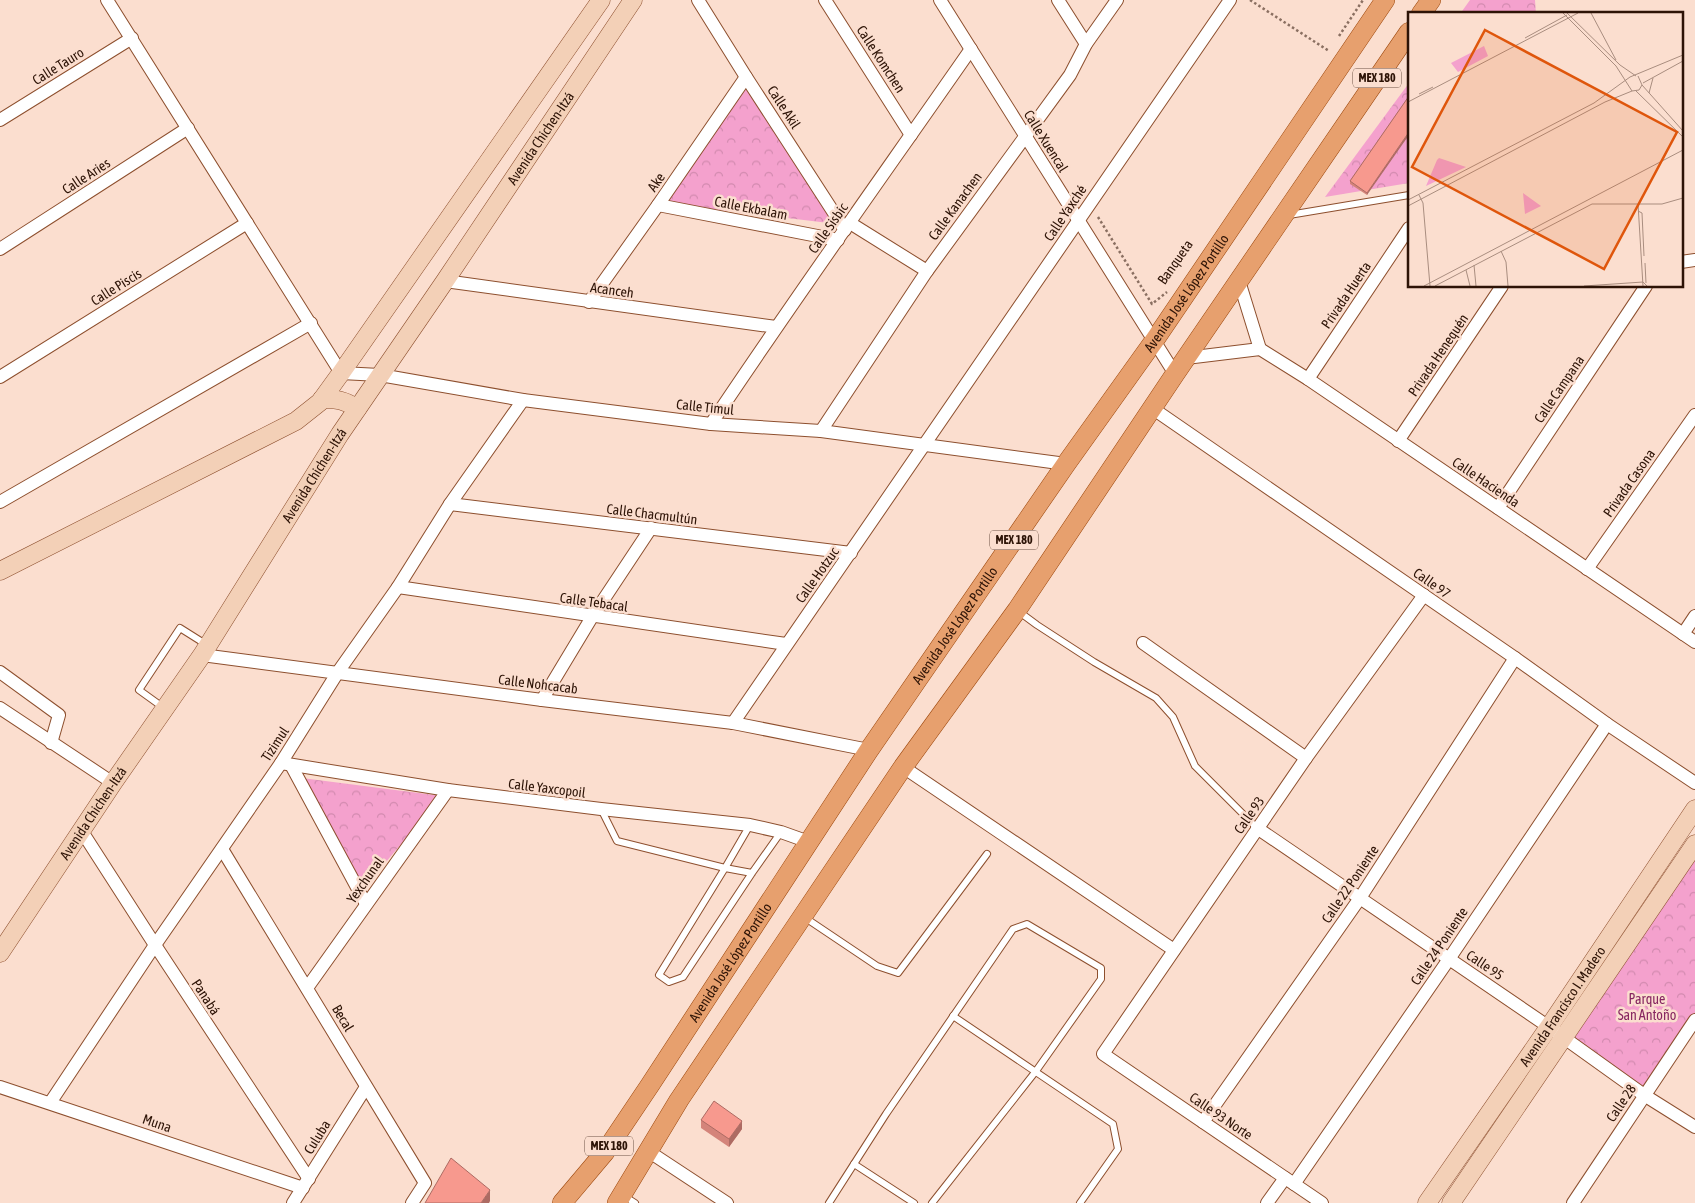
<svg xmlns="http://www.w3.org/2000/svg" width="1695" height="1203" viewBox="0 0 1695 1203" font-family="'Asap Condensed',sans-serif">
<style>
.park{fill:url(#park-crowns)}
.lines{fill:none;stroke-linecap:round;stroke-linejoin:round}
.service-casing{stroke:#8d4f2e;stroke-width:8}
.minor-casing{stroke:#8d4f2e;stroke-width:14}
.secondary-casing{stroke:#8d4f2e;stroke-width:19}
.primary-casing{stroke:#9c460b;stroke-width:20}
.path{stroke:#8a6f61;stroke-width:2.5;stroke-dasharray:2.5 2.5;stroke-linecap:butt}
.service{stroke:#fff;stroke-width:6}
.minor{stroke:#fff;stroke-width:12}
.secondary{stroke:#f3d0b7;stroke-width:18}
.primary{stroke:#e7a06e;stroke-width:19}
.wall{fill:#d4847a}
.shaded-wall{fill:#ad6b63}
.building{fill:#f7998e;stroke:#ad6b63}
.labels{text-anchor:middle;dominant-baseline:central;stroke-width:5;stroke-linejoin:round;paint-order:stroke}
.shield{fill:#fbdecf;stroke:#6b5042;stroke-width:1}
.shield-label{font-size:12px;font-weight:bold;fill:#2d1306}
.street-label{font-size:14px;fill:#2d1306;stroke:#fbdecf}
.park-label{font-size:14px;fill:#872761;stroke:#fbdecf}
.inset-road{fill:none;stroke:#a98d7f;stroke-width:1}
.view{fill:#df560c;fill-opacity:0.15;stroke:#df560c;stroke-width:2.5}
.inset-edge{fill:none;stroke:#2d1306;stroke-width:2.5}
</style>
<defs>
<pattern id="park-crowns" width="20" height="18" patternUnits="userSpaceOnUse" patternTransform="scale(1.25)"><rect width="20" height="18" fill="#f4a1cd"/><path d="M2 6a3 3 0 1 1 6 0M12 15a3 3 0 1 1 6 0" fill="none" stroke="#d28aaf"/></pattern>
</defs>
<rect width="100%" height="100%" fill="#fbdecf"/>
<g class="park">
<polygon points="1470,0 1535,0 1536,14 1460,14"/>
<polygon points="1409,83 1409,183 1325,197"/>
<polygon points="746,89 837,224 664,203"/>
<polygon points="302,778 442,796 363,889"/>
<polygon points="1695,858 1695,1016 1643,1092 1573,1039"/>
</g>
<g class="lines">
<g class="service-casing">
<g id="service">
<polyline points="1289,215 1409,195"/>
<polyline points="1018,611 1037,625 1094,662 1156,698 1173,717 1195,766 1257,828"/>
<polyline points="164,708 139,690 180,628 207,645"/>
<polyline points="601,809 617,841 725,868 750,825"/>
<polyline points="752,873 725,868 659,975 669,982 683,977 752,873 781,832"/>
<polyline points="804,917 877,966 898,973 987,854"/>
<polyline points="953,1016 1113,1124 1118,1149 1080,1203"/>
<polyline points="854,1164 914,1203"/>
<polyline points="624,1196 635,1203"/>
<polyline points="829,1203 886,1114 1013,929 1027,924 1101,968 1101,979 1036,1071 932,1203"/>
</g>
</g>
<g class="minor-casing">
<g id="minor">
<polyline points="107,0 341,373 380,375 523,400 711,424 821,431 1066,464"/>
<polyline points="698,0 746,77 845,230"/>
<polyline points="825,0 911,135"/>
<polyline points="940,0 1175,374"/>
<polyline points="1058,0 1086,44"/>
<polyline points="0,120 132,38"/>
<polyline points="658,205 838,240"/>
<polyline points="850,223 927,271"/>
<polyline points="0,249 188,128"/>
<polyline points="1681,262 1695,260"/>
<polyline points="445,281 776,327"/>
<polyline points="1239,281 1260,349"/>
<polyline points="589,302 658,205 746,77"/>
<polyline points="1186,358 1260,349 1308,379 1695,642"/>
<polyline points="0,377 247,223"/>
<polyline points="1308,379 1409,228"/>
<polyline points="1152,408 1515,658 1607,724 1695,783"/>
<path d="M711,424C795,298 884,174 971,49"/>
<polyline points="821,431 927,271 1070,75 1086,44 1117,0"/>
<polyline points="1398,441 1502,286"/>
<polyline points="0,502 311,323"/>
<polyline points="450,504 851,553"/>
<polyline points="1498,508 1646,286"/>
<polyline points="1587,569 1695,415"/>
<polyline points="398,587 786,644"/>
<polyline points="1683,634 1695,616"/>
<polyline points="1143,643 1306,758"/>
<polyline points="202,655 542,700 733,723 869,750"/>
<polyline points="0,672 59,715 51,743"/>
<polyline points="542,700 592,617 651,528"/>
<polyline points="0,708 113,783"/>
<polyline points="733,723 1230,0"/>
<polyline points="281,763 448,790 601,809 750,825 781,832 809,842"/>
<polyline points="291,765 366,904"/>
<polyline points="903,767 1174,950"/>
<polyline points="1257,828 1549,1027 1644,1095 1695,1127"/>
<polyline points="81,830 155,945 309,1179"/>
<polyline points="222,849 425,1183 412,1203"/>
<polyline points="307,988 448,790"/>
<polyline points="0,1087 303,1188"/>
<polyline points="50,1103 155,945 281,763 338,672 398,587 450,504 523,400"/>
<polyline points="1203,1122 1360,898 1515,658"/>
<polyline points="648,1151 727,1203"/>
<polyline points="1294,1184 1449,959 1607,724"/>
<polyline points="293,1203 366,1087"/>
<polyline points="1267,1203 1285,1178"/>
<polyline points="1322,1203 1103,1054 1306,758 1424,595"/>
<polyline points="1573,1203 1695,1020"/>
</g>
</g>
<g class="secondary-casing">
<g id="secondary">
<path d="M322,399C336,399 346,400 357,409"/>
<polyline points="0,571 296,421 320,402 341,373 601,0"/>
<path id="s1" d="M0,953L113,783L202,655L340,434L445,281L633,0"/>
<path id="s2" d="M1427,1203L1549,1027L1695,809"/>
<polyline points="1451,1203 1695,844"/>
</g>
</g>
<g class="primary-casing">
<g id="primary">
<polyline points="1421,14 1431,0"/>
<path id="s3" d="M562,1203L605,1152L650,1085L869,750L1066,464L1154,341L1385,0"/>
<polyline points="617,1203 679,1100 903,767 1017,610 1175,374 1409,32"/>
</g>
</g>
<g class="path">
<polyline points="1250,0 1329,51"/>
<polyline points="1339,36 1363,0"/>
<polyline points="1098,217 1152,304 1167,292"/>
</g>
<use href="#service" class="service"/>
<use href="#minor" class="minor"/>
<use href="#secondary" class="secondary"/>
<use href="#primary" class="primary"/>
</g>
<g class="wall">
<polygon points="1409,96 1367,195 1350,184 1350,181"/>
<polygon points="701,1120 742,1129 729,1147 701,1128"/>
</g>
<g class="shaded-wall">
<polygon points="1409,132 1409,135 1367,195 1367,193"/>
<polygon points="742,1121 742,1129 729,1147 729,1139"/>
<polygon points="490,1190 490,1201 489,1203 481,1203"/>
</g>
<g class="building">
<polygon points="1409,96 1409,132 1367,193 1350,181"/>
<polygon points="714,1101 742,1121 729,1139 701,1120"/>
<polygon points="451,1158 490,1190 481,1203 425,1203"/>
</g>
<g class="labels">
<g class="shield">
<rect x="1353" y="68.5" width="48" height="19" rx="4"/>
<rect x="990" y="530.5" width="48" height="19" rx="4"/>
<rect x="585" y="1136.5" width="48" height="19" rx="4"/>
</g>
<g class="shield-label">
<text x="1377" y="78">MEX 180</text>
<text x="1014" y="540">MEX 180</text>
<text x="609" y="1146">MEX 180</text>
</g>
<g class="street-label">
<text transform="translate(881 59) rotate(57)">Calle Komchen</text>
<text transform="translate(58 66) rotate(-32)">Calle Tauro</text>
<text transform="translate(784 107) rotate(57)">Calle Akil</text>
<text stroke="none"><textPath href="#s1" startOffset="978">Avenida Chichen-Itzá</textPath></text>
<text transform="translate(1046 141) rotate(58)">Calle Xuencal</text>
<text transform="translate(86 176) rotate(-33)">Calle Aries</text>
<text transform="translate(656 182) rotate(-56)">Ake</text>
<text transform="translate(955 206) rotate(-54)">Calle Kanachen</text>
<text transform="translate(751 208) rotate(11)">Calle Ekbalam</text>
<text transform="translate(1065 213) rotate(-56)">Calle Yaxché</text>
<text transform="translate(828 228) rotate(-55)">Calle Sisbic</text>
<text transform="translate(1175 262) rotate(-55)">Banqueta</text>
<text transform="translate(116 287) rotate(-32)">Calle Piscis</text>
<text transform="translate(612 290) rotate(8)">Acanceh</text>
<text stroke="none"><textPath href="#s3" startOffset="1104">Avenida José López Portillo</textPath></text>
<text transform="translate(1346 295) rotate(-56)">Privada Huerta</text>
<text transform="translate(1438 355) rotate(-56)">Privada Henequén</text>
<text transform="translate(1559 389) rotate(-56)">Calle Campana</text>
<text transform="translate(705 407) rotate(6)">Calle Timul</text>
<text stroke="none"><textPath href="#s1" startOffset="572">Avenida Chichen-Itzá</textPath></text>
<text transform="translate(1486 482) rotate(34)">Calle Hacienda</text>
<text transform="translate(1629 483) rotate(-55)">Privada Casona</text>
<text transform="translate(652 514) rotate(7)">Calle Chacmultún</text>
<text transform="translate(817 575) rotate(-55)">Calle Hotzuc</text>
<text transform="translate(1432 583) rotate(35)">Calle 97</text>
<text transform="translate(594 602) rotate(8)">Calle Tebacal</text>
<text stroke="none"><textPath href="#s3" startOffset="699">Avenida José López Portillo</textPath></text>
<text transform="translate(538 684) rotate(7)">Calle Nohcacab</text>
<text transform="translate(275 744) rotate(-57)">Tizimul</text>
<text transform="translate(547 788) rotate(7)">Calle Yaxcopoil</text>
<text stroke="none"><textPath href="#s1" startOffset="168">Avenida Chichen-Itzá</textPath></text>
<text transform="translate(1249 815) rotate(-55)">Calle 93</text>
<text transform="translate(365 880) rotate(-55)">Yexchunal</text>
<text transform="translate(1350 884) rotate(-56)">Calle 22 Poniente</text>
<text transform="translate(1439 946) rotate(-56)">Calle 24 Poniente</text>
<text stroke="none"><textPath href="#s3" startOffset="294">Avenida José López Portillo</textPath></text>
<text transform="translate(1485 965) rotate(34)">Calle 95</text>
<text transform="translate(206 997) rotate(57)">Panabá</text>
<text stroke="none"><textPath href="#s2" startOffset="239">Avenida Francisco I. Madero</textPath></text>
<text transform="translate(343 1018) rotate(59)">Becal</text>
<text transform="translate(1621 1103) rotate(-56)">Calle 28</text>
<text transform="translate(1221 1116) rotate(34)">Calle 93 Norte</text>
<text transform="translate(157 1123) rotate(19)">Muna</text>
<text transform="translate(317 1137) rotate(-58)">Culuba</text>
</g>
<g class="park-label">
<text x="1647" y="999">Parque<tspan x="1647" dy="16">San Antoño</tspan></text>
</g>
</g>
<g transform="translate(1408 12)">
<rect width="275" height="275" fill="#fbdecf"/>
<path d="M76,34L80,44L50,60L43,51ZM31,146L58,155L18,174L29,148ZM115,181L133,194L117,202Z" fill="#f4a1cd"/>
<path class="inset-road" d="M155,1L208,54L224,79L231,78L234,73L230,64M159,1L212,53L228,64M183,1L208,48M117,26L159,3M235,71L275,49M234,73L275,119M228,79L275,125M241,81L245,66M11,82L25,75M0,90L170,1M11,183L15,191L22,274M0,188L186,91L222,65L275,43M230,192L235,274M0,194L197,90L224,79M230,199L234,201L236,244M93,239L98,250L100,274M237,251L238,271M66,253L68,274M58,258L62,274M16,274L275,138M27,274L184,192H254L275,186M176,274L235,270L239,274"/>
<path class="view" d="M77,18L269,120L196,257L4,155Z"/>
<rect width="275" height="275" class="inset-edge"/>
</g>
</svg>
